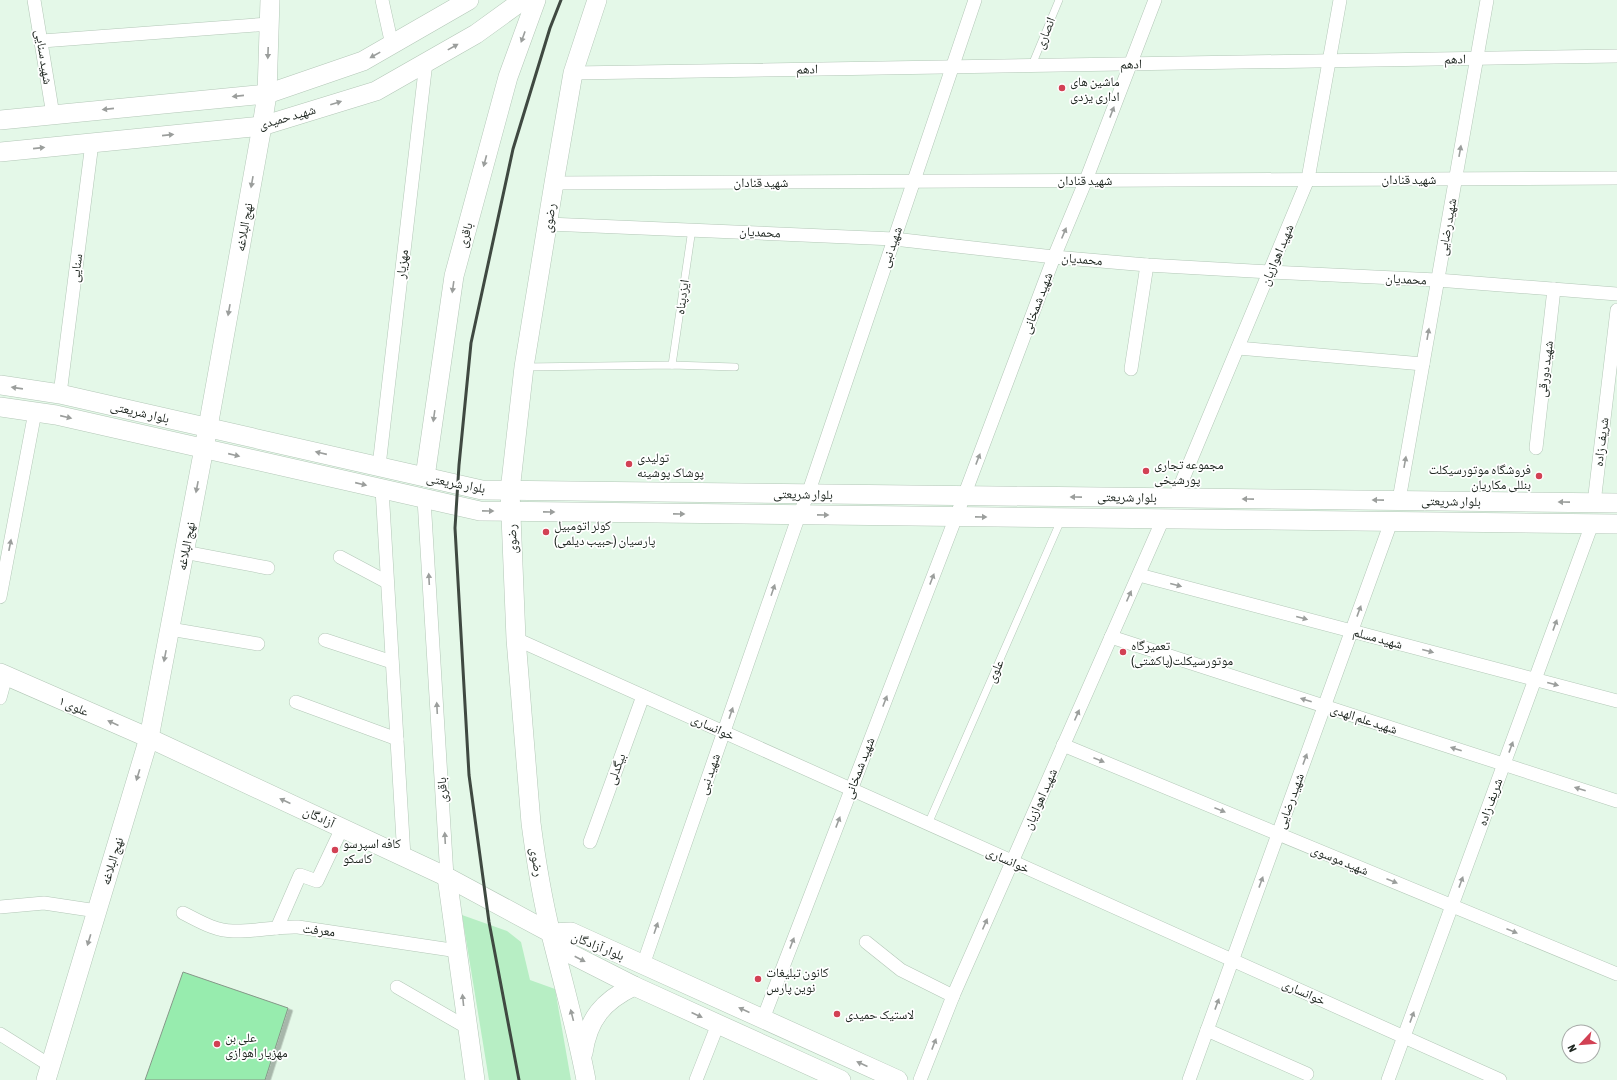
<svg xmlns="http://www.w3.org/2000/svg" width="1617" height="1080" viewBox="0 0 1617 1080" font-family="'Asap Condensed','Noto Naskh Arabic',sans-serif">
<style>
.green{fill:#b7eec4}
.building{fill:#97ecae;stroke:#869889;filter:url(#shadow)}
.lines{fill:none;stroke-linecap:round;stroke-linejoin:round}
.lane-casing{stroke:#b3c7b7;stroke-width:8}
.street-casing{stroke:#b3c7b7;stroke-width:14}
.secondary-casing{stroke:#b3c7b7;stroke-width:20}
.lane{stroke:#fff;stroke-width:7}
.street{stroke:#fff;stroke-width:13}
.secondary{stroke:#fff;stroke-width:19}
.rail{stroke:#3f4941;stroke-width:3}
.oneway{fill:#9b9e9c}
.poi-dot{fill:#d24154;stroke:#fff;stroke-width:1.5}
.labels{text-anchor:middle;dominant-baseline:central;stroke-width:3.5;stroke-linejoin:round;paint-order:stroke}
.street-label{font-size:13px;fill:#202822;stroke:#fff}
.poi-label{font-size:13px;fill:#202822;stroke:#fff;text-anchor:start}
</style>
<defs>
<filter id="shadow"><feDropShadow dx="4.5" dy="2.5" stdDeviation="0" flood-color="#0004"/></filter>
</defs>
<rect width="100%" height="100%" fill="#e4f8e8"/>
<polygon class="green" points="462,915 507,931 521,942 530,980 555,989 571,1080 489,1080"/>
<polygon class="building" points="183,972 288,1008 265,1080 145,1080"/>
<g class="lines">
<g class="lane-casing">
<g id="lane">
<polyline points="1032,65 1059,0"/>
<polyline points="672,365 692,229"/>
<polyline points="525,367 672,365 735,367"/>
<polyline points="928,824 1061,520"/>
</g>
</g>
<g class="street-casing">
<g id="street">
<polyline points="34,0 53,115"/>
<polyline points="382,0 392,45"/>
<polyline points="42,41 269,24"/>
<polyline points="573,73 1617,56"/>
<polyline points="554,183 1617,178"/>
<polyline points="548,224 894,239 1054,257 1147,265 1270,272 1437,280 1617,294"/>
<polyline points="1238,348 1423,364"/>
<polyline points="1131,369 1147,265"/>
<polyline points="60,394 92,143"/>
<polyline points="1536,448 1554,289"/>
<polyline points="379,466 426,62"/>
<polyline points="382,489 404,857"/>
<polyline points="1175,498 1308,179 1340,0"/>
<polyline points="424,499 447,877"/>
<polyline points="1399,500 1487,0"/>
<polyline points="1594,503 1617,310"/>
<polyline points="184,552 268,568"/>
<polyline points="340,557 387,582"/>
<polyline points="1139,575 1617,701"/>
<polyline points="0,597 35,412"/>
<polyline points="170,629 258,644"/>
<polyline points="1111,637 1617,801"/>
<polyline points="516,639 1500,1080"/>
<polyline points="325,640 392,662"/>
<polyline points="0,698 6,676"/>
<polyline points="296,702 397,739"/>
<polyline points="1063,745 1617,974"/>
<polyline points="590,842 643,696"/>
<polyline points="0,907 44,903 97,911"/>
<path d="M183,913C199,921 215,931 233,931C255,932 276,926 298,927L458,951"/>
<polyline points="277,928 300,875 317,881 342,828"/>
<polyline points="866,942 901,970 953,996"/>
<polyline points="643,965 799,515 808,494 975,0"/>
<polyline points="397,987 466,1027"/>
<polyline points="763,1019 964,496 1054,257 1086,180 1155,0"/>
<polyline points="1207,1030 1307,1074"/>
<polyline points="0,1034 51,1066"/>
<polyline points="696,1080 718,1024"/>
<polyline points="920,1080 953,996 1163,519"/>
<polyline points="1189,1080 1391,522"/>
<polyline points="1388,1080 1592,524"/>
</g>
</g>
<g class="secondary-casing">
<g id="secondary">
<polyline points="0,120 267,94 363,61 469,0"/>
<polyline points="0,152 262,126 376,91 476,34 523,0"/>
<polyline points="0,385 60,394 482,490 1617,503"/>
<polyline points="0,407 56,415 480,511 1617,524"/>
<polyline points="425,477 454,276 508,77 536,0"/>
<polyline points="0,673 149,738 447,877 551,933 569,953 634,986 841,1080"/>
<polyline points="447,877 475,1080"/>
<polyline points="551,933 571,932 898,1080"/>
<path d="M583,1053C588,1019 603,1001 634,986"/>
<polyline points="46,1080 149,738 208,427 262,126 267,94 270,0"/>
<path d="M586,1080C577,1031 563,983 551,934C542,898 536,861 531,823L516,639L510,491L524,367L554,183L573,73L597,0"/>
</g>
</g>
<use href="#lane" class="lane"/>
<use href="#street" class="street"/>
<use href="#secondary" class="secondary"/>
<polyline class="rail" points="519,1080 489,922 469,775 455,528 459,465 471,343 513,149 550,28 561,0"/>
</g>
<defs><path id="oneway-solid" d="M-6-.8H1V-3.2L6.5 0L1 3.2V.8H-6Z"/></defs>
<g class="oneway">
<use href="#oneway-solid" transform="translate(523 37) rotate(110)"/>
<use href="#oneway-solid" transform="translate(453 47) rotate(-29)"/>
<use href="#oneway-solid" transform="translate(268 53) rotate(92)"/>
<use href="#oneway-solid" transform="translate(375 55) rotate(151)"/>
<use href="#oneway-solid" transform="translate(238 96) rotate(174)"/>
<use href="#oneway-solid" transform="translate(336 103) rotate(-17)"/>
<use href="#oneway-solid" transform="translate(108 109) rotate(174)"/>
<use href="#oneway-solid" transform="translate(1112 112) rotate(-69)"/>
<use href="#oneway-solid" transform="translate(168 135) rotate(-6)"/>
<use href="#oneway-solid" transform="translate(39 148) rotate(-6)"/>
<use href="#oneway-solid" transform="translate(1460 151) rotate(-80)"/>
<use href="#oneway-solid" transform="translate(485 161) rotate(105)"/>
<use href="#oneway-solid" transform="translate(252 182) rotate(100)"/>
<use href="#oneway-solid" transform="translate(1064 233) rotate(-67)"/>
<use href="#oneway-solid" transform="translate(453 287) rotate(98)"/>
<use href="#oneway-solid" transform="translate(229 310) rotate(100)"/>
<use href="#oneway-solid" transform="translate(1428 334) rotate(-80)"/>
<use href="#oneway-solid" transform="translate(17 388) rotate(-172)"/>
<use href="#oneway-solid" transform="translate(434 416) rotate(98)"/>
<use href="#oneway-solid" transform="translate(66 417) rotate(13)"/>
<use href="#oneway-solid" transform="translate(321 453) rotate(-167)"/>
<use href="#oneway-solid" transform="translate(234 455) rotate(13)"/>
<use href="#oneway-solid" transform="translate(978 459) rotate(-69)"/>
<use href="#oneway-solid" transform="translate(1405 462) rotate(-80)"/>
<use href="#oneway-solid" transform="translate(361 484) rotate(13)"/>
<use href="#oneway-solid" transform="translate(197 487) rotate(101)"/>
<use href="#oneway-solid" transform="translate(1076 497) rotate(-179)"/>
<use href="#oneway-solid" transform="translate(1248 499) rotate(-179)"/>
<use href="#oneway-solid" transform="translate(1378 500) rotate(-179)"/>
<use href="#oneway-solid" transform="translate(1564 502) rotate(-179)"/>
<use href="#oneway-solid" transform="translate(488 511) rotate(1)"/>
<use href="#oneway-solid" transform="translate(549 512) rotate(1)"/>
<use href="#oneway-solid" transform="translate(679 514) rotate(1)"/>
<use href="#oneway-solid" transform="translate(823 515) rotate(1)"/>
<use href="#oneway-solid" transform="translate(981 517) rotate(1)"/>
<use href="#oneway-solid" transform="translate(10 545) rotate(-79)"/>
<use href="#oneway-solid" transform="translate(429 579) rotate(-93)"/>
<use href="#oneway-solid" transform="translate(932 579) rotate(-69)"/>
<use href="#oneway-solid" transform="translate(1176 585) rotate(15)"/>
<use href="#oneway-solid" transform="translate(773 590) rotate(-71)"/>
<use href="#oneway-solid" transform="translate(1129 596) rotate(-66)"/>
<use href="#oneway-solid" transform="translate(1359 611) rotate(-70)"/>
<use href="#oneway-solid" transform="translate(1302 618) rotate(15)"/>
<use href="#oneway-solid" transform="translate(1555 625) rotate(-70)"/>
<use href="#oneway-solid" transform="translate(1428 651) rotate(15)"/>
<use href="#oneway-solid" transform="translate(165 656) rotate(101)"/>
<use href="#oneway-solid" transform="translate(1553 684) rotate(15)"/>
<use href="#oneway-solid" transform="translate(1306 700) rotate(-162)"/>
<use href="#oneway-solid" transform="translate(885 701) rotate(-69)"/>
<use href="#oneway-solid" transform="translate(437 708) rotate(-93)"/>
<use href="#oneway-solid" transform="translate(731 713) rotate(-71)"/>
<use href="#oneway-solid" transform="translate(1077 715) rotate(-66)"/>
<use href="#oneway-solid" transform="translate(113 723) rotate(-156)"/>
<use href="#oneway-solid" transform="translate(1511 747) rotate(-70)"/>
<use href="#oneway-solid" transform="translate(1456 749) rotate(-162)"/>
<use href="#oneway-solid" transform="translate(1305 759) rotate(-70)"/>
<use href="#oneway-solid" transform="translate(1099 760) rotate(22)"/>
<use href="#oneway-solid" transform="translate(138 775) rotate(107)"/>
<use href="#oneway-solid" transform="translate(1580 789) rotate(-162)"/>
<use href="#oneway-solid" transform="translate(285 801) rotate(-155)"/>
<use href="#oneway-solid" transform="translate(1220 810) rotate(22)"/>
<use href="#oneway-solid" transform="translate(838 822) rotate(-69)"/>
<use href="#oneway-solid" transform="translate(445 838) rotate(-93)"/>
<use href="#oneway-solid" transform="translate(1392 881) rotate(22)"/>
<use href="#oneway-solid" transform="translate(1261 882) rotate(-70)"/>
<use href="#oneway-solid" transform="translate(1461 882) rotate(-70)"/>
<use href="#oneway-solid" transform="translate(985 924) rotate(-66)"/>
<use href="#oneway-solid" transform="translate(656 928) rotate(-71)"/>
<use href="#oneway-solid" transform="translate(1512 931) rotate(22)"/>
<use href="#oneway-solid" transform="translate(89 940) rotate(107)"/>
<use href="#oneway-solid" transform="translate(792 943) rotate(-69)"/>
<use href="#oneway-solid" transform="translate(580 959) rotate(27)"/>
<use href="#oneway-solid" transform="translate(463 1000) rotate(-96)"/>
<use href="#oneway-solid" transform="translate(1217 1004) rotate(-70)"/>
<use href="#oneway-solid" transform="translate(744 1010) rotate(-156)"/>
<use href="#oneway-solid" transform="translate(572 1015) rotate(-104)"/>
<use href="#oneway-solid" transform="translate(697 1015) rotate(24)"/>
<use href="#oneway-solid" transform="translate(1412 1017) rotate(-70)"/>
<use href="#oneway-solid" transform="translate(934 1044) rotate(-69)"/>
<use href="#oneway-solid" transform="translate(862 1064) rotate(-156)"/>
</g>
<g class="poi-dot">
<circle cx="1062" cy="88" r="4"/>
<circle cx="629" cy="464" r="4"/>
<circle cx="1146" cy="471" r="4"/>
<circle cx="1539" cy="476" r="4"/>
<circle cx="546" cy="532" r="4"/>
<circle cx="1123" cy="652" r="4"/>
<circle cx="335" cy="850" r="4"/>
<circle cx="758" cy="979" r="4"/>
<circle cx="837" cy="1014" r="4"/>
<circle cx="217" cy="1044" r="4"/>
</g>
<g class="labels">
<g class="street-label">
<text transform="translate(1045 33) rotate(-68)">انصاری</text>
<text transform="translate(44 57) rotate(81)">شهید سنایی</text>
<text transform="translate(1455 59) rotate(-1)">ادهم</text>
<text transform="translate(1131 64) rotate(-1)">ادهم</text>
<text transform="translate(807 69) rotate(-1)">ادهم</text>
<text transform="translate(287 117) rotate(-16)">شهید حمیدی</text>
<text x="1409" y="179">شهید قنادان</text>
<text x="1085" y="180">شهید قنادان</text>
<text x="761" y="182">شهید قنادان</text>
<text transform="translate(549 218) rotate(-82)">رضوی</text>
<text transform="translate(244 227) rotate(-80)">نهج البلاغه</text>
<text transform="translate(1447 227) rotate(-80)">شهید رضایی</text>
<text transform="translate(760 232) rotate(3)">محمدیان</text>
<text transform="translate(465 235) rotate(-75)">باقری</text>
<text transform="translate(891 247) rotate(-71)">شهید نبی</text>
<text transform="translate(1277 255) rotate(-67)">شهید اهوازیان</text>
<text transform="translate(1082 259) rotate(5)">محمدیان</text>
<text transform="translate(402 264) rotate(-83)">مهزیار</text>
<text transform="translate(76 268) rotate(-83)">سنایی</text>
<text transform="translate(1406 279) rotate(3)">محمدیان</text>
<text transform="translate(682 297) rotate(-82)">ایزدپناه</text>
<text transform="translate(1037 303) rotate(-69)">شهید شمخانی</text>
<text transform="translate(1545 369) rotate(-83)">شهید دورقی</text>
<text transform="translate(140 412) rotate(13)">بلوار شریعتی</text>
<text transform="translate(1601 442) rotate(-83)">شریف زاده</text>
<text transform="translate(456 483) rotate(11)">بلوار شریعتی</text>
<text transform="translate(803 494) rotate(1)">بلوار شریعتی</text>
<text transform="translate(1127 497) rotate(1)">بلوار شریعتی</text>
<text transform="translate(1451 501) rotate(1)">بلوار شریعتی</text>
<text transform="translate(512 539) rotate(-93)">رضوی</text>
<text transform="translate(186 546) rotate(-79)">نهج البلاغه</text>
<text transform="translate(1378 638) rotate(15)">شهید مسلم</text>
<text transform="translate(995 671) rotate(-66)">علوی</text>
<text transform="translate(74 706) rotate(24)">علوی ۱</text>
<text transform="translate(1364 719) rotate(18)">شهید علم الهدی</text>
<text transform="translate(713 727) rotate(24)">خوانساری</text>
<text transform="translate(859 768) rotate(-69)">شهید شمخانی</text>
<text transform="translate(616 769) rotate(-70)">بیگدلی</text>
<text transform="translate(709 774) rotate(-71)">شهید نبی</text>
<text transform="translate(442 790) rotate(-93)">باقری</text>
<text transform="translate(1040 799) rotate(-66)">شهید اهوازیان</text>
<text transform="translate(1290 801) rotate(-70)">شهید رضایی</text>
<text transform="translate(1490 802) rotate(-70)">شریف زاده</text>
<text transform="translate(319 817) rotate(25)">آزادگان</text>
<text transform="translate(1008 860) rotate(24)">خوانساری</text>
<text transform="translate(1340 860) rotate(22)">شهید موسوی</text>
<text transform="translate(112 861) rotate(-73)">نهج البلاغه</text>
<text transform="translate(537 862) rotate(81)">رضوی</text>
<text transform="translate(319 930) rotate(7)">معرفت</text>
<text transform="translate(598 946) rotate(22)">بلوار آزادگان</text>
<text transform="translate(1304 992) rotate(24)">خوانساری</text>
</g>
<g class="poi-label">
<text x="1070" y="81">ماشین های<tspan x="1070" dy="15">اداری یزدی</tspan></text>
<text x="637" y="457">تولیدی<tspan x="637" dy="15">پوشاک پوشینه</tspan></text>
<text x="1154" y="464">مجموعه تجاری<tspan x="1154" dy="15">پورشیخی</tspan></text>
<text x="1531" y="469" text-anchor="end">فروشگاه موتورسیکلت<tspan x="1531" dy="15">بنللی مکاریان</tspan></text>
<text x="554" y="525">کولر اتومبیل<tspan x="554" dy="15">پارسیان (حبیب دیلمی)</tspan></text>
<text x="1131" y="645">تعمیرگاه<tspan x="1131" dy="15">موتورسیکلت(پاکشتی)</tspan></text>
<text x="343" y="843">کافه اسپرسو<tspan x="343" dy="15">کاسکو</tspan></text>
<text x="766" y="972">کانون تبلیغات<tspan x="766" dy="15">نوین پارس</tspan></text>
<text x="845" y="1014">لاستیک حمیدی</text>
<text x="225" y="1037">علی بن<tspan x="225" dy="15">مهزیار اهوازی</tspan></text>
</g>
</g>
<g transform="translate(1581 1044) rotate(244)"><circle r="19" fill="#ffffff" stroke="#a6a9a7"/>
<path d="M0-3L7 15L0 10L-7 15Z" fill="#d24154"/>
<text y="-6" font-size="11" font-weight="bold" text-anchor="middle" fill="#202822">N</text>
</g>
</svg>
